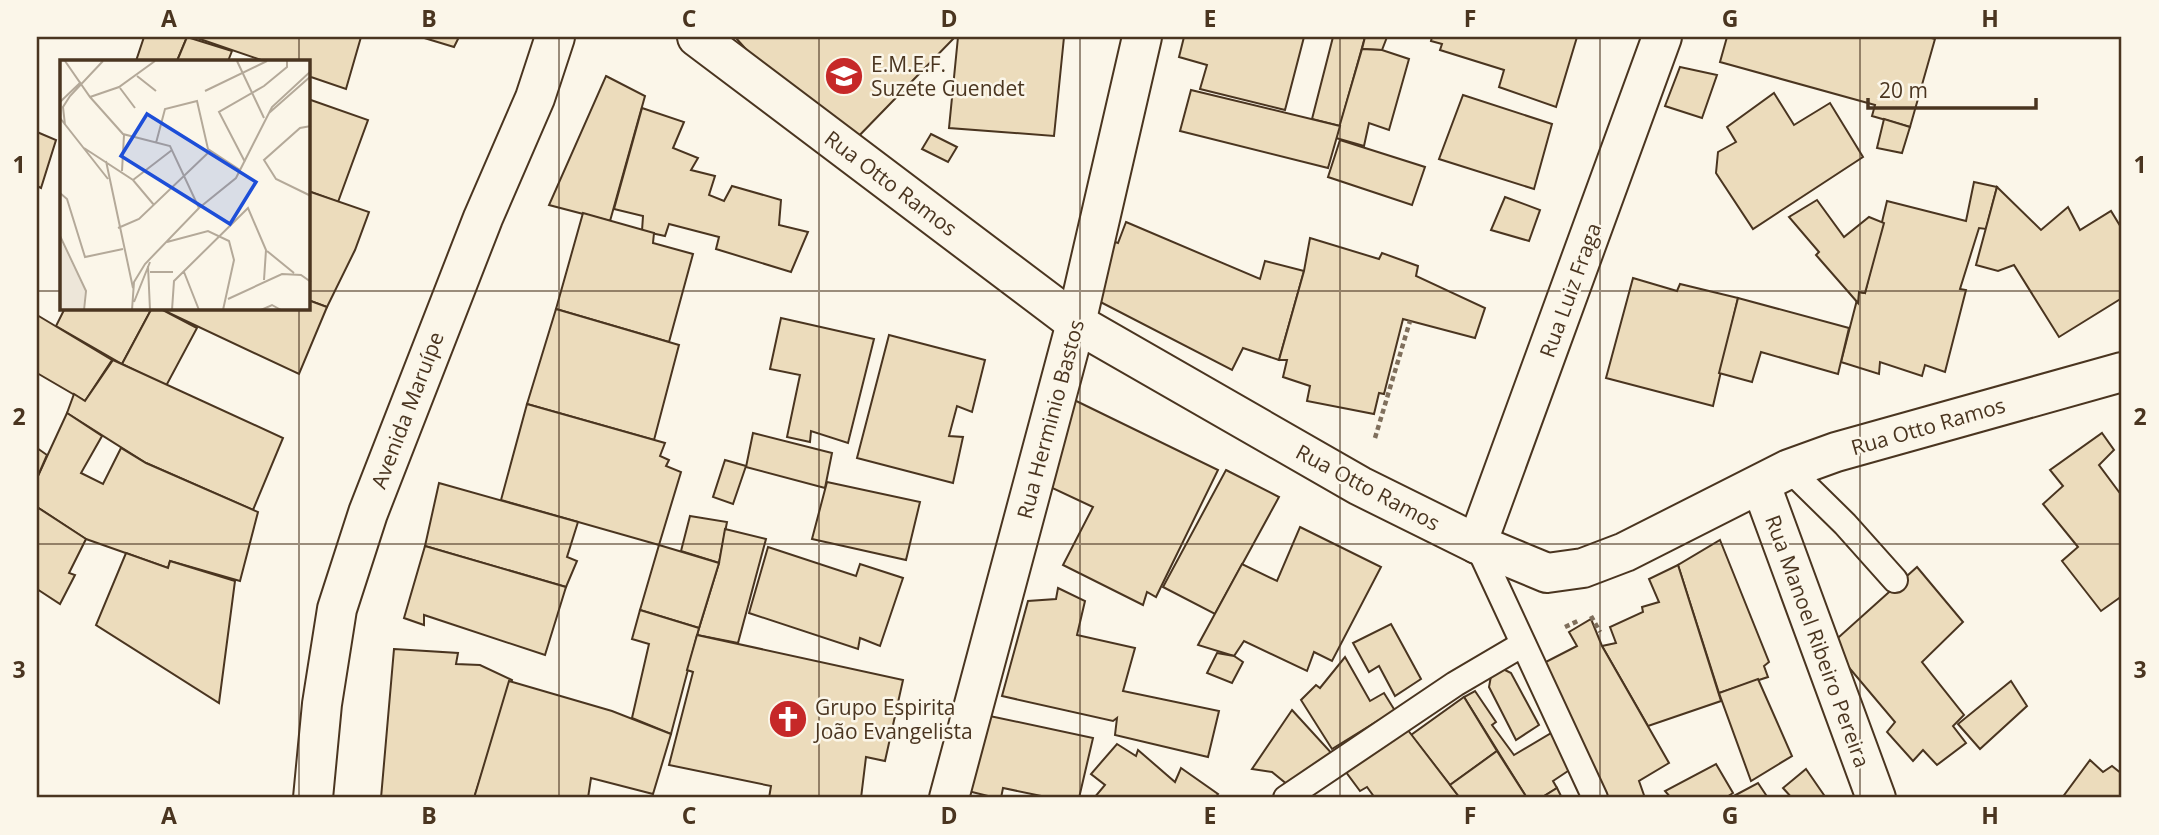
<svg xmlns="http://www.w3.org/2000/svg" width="2159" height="835" viewBox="0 0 2159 835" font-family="'Open Sans',sans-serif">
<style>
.building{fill:#ecdcbc;stroke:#4a3520;stroke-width:2}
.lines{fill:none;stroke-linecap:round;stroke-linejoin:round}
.service-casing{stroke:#4a3520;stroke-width:28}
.minor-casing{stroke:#4a3520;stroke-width:42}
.secondary-casing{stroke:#4a3520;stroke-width:42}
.path{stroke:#7f6f5c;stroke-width:4.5;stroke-dasharray:5 3.5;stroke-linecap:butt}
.service{stroke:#fbf6e9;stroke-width:24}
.minor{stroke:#fbf6e9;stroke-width:38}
.secondary{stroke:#fbf6e9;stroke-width:38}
.grid{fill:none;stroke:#4a3520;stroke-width:2;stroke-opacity:0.55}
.labels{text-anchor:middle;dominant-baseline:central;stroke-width:5;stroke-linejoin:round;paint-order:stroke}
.poi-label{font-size:21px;fill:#4a3520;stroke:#fbf6e9;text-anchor:start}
.street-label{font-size:21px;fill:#4a3520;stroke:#fbf6e9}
.inset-road{fill:none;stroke:#b4a999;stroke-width:2}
.view{fill:#1d4ed8;fill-opacity:0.15;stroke:#1d4ed8;stroke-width:3.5}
.inset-edge{fill:none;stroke:#4a3520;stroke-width:3.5}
.neatline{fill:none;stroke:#4a3520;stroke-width:2.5}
.grid-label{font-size:23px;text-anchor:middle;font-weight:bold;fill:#4a3520}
</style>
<rect width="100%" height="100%" fill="#fbf6e9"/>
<g class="building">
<polygon points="144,37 187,37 177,61 136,61"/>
<polygon points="187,37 232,51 228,61 177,61"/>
<polygon points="194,37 361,37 346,89 308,76 308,61 264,61"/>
<polygon points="421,37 459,37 454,47"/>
<polygon points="735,37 955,37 852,143 752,56"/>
<polygon points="958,37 1064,37 1054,136 949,128"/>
<polygon points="1184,37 1304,37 1285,110 1200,89 1207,65 1179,57"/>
<polygon points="1333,37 1365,37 1340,126 1312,119"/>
<polygon points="1365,37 1387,37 1382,50 1362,49"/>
<polygon points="1432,37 1577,37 1556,107 1499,87 1504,70 1440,50 1442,44 1431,41"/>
<polygon points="1727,37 1928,37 1935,39 1910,127 1872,116 1875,105 1720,62"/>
<polygon points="1362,49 1382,50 1409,59 1389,130 1369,123 1364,146 1336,138"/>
<polygon points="1680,67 1717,75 1702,118 1665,106"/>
<polygon points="606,76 645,96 610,221 549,205"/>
<polygon points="1191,90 1340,126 1328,168 1180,131"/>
<polygon points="1774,93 1794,125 1830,103 1863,157 1753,229 1716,173 1718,152 1736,142 1727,127"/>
<polygon points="1463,95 1552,124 1534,189 1439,159"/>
<polygon points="308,99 368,120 338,202 308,191"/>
<polygon points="642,108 684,122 673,148 698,158 691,170 715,176 709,195 724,201 732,186 781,200 779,225 808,232 791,272 716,249 719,237 669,224 665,236 642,231 643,216 614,209"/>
<polygon points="1884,119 1910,127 1902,153 1877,148"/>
<polygon points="37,132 56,140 41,188 37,186"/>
<polygon points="931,134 957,147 948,162 922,149"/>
<polygon points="1340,140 1425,167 1412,205 1328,177"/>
<polygon points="1974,182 1997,187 1986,229 1979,228 1960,289 1966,290 1945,372 1925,365 1922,376 1880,362 1879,374 1841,362 1859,292 1865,293 1887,201 1966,221"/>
<polygon points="1997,187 2041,230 2068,207 2080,230 2111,211 2122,229 2122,298 2059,337 2014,265 1998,271 1976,265"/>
<polygon points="308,191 369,212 355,250 327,307 308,300"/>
<polygon points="1505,197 1540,210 1529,241 1491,230"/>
<polygon points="1817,200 1844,237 1869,217 1884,223 1865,293 1859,292 1858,303 1816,255 1819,252 1789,217"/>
<polygon points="583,213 654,233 653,243 693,254 669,342 556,309"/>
<polygon points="1126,222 1260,279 1265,261 1304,271 1279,360 1243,348 1232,370 1083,293 1112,241 1118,243"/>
<polygon points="1310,238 1379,259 1382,253 1418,266 1416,276 1485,308 1475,338 1403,319 1384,394 1379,393 1374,414 1307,401 1310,386 1283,377 1287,360 1279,360 1304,271"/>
<polygon points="1633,278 1677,291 1680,284 1738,298 1713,406 1606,378"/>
<polygon points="1738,298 1849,328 1838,374 1761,352 1752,382 1719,373"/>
<polygon points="308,300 327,307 299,374 167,312 169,308 308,308"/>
<polygon points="65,308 152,308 122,364 56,326"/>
<polygon points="152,308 159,308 197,328 166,386 122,364"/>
<polygon points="556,309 679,345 654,440 527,404"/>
<polygon points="37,315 112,360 85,401 37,373"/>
<polygon points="781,318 874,339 848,443 811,431 810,442 787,437 800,375 770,369"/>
<polygon points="889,335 985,360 972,412 957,406 949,436 963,437 953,483 857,458"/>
<polygon points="113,360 283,438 253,510 146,463 67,413 74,394 85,401"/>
<polygon points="1066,396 1218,470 1156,597 1147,592 1143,605 1063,565 1093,507 1048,486"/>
<polygon points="527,404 665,443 660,456 669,460 666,466 681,472 659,545 501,500"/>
<polygon points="67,413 102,436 81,473 103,484 121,448 146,463 258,512 240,581 170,561 168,568 86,539 37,507 37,478"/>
<polygon points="753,433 832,453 825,488 746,467"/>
<polygon points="2102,433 2114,450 2099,465 2122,496 2122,596 2101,611 2062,561 2078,547 2043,504 2063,486 2050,470"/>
<polygon points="37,448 47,455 37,478"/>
<polygon points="725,460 746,466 733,504 713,497"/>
<polygon points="1226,470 1279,497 1215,614 1163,587"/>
<polygon points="827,482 920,502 906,560 812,539"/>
<polygon points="439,483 578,522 567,557 577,561 566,587 425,546"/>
<polygon points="37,507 86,539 69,573 75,575 60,604 37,589"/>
<polygon points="690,516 727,522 719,563 681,551"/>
<polygon points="1300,527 1381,567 1332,661 1314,652 1307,671 1244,641 1234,656 1198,645 1242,564 1277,581"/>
<polygon points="725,529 766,539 738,643 697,635 719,563"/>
<polygon points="1720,540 1769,662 1764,666 1768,677 1719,693 1678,565"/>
<polygon points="659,545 719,563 699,628 640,610"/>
<polygon points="425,546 566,587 545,655 424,615 424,625 404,618"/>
<polygon points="768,547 856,576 860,564 903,578 880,646 860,638 858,649 749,613"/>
<polygon points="126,553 168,568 170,561 235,581 219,703 96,625"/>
<polygon points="1678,565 1721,701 1648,726 1602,646 1616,643 1610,627 1643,612 1642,607 1659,602 1649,579"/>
<polygon points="1917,567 1963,622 1922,662 1964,715 1953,726 1966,743 1937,765 1923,750 1913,761 1887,732 1895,722 1830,645"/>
<polygon points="1058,588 1085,601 1077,635 1135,648 1123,691 1219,711 1208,757 1115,735 1117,718 1113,721 1002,696 1028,601 1056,599"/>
<polygon points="640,610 699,628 671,734 632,718 649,644 632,639"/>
<polygon points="1591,619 1602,646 1669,763 1639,781 1645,798 1603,798 1536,667 1577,646 1569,632"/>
<polygon points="1391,624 1421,679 1395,696 1379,666 1369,672 1353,643"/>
<polygon points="697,635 903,680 885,761 866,757 861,798 769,798 771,786 669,765 693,672 687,670"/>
<polygon points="394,649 458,653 456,664 480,665 512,680 474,798 381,798"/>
<polygon points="1217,653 1234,656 1243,662 1232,683 1207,673"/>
<polygon points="1345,657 1370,701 1384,693 1397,714 1382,724 1379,720 1332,749 1301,700 1316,685 1320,688"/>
<polygon points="1503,669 1511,673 1539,725 1516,740 1489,687 1491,676"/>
<polygon points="1758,679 1792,756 1751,781 1719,693"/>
<polygon points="509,681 612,711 671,734 653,794 591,778 588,798 474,798"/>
<polygon points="2011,681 2027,706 1980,749 1958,724"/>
<polygon points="1475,691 1496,722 1492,725 1514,755 1553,732 1571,769 1553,781 1557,788 1541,798 1527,798 1464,697"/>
<polygon points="1464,697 1497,751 1450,785 1411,735"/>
<polygon points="1292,710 1335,757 1288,785 1272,772 1252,769"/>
<polygon points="985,715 1093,738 1079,798 1051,798 1003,788 1001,798 996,798 968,791"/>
<polygon points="1404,725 1460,798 1375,798 1367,787 1360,791 1340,764"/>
<polygon points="1117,744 1136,756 1138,750 1175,782 1181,768 1218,794 1215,798 1094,798 1105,785 1091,774"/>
<polygon points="1497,751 1527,798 1460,798 1450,785"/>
<polygon points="2090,760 2103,772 2112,766 2122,774 2122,798 2062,798"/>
<polygon points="1716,764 1733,793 1725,798 1671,798 1665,791"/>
<polygon points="1806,769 1826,798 1792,798 1783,788"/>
<polygon points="1758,783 1768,798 1730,798"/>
<polygon points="1557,788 1562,798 1541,798"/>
</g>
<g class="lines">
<g class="service-casing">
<g id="service">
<polyline points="1789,469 1845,524 1895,580"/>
<polyline points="1477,544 1595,798"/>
<polyline points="1286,798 1455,684 1523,644"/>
</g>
</g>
<g class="minor-casing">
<g id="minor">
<polyline points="697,37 1076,323 1360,486 1477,544 1547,573 1583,568 1625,552 1789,469 1836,452 2122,372"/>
<polyline points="1761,485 1876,798"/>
<polyline points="1477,544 1662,37"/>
<polyline points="949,798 1076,323 1142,37"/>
</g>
</g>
<g class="secondary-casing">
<polyline id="secondary" points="313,798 322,704 337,609 368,513 483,218 535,98 555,37"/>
</g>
<g class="path">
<polyline points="1375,438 1410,321"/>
<polyline points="1591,616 1600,632"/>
<polyline points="1565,627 1580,620"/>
</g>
<use href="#service" class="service"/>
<use href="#minor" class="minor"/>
<use href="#secondary" class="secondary"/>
</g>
<path class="grid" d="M299,37V61M559,37V798M819,37V798M1080,37V798M1340,37V798M1600,37V798M1860,37V798M37,291H61M308,291H2122M299,308V798M37,544H2122"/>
<defs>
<g id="school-disc" transform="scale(2.0125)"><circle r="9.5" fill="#c62828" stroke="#fbf6e9"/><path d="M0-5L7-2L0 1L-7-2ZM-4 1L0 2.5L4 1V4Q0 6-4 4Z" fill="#fff"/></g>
<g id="church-disc" transform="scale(2.0125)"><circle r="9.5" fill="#c62828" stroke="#fbf6e9"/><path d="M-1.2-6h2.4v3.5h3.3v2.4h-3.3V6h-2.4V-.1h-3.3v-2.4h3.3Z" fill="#fff"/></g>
</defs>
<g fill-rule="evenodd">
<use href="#school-disc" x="844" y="76"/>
<use href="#church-disc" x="788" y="719"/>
</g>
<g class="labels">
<g class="poi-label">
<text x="871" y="64">E.M.E.F.<tspan x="871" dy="24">Suzete Cuendet</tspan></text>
<text x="815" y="707">Grupo Espirita<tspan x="815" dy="24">João Evangelista</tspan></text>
</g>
<g class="street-label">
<text transform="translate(891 183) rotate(37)">Rua Otto Ramos</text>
<text transform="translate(1570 290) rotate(-70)">Rua Luiz Fraga</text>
<text transform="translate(407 410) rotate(-69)">Avenida Maruípe</text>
<text transform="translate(1050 419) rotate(-75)">Rua Herminio Bastos</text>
<text transform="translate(1928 426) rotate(-16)">Rua Otto Ramos</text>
<text transform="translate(1368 487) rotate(28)">Rua Otto Ramos</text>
<text transform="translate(1818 641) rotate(70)">Rua Manoel Ribeiro Pereira</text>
</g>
</g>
<g transform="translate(60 60)">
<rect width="250" height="250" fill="#fbf6e9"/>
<path d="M0,179L25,231L23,250H0Z" fill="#ede6d9"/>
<path class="inset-road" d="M5,1L30,37L59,27L95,1M177,1L204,58M77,16L96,31M60,28L75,48M145,31L207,1M30,37L63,74L110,86L139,148M0,42L21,22M209,53L251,16M0,58L48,119M5,65L3,47L10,36L43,1M251,66L240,68L204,100L216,119L251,136M96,83L105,49L137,41L148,89L180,110M24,88L73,120L94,145M46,101L73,228M185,102L159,52L204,26L227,7V1M62,111L64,75M73,120L112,90M0,133L7,139L25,197L63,189M58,168L79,159L150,91M0,176L26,231L24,250M107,182L148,171L169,181L174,200L163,250M207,191L234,213M88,206L90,250M90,212H113M124,212L139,250M168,239L222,214L241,215L251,222M74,242L90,202M72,250L74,222L85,204L139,148L176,118L212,47L251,11M112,250L114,221L188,148L206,190L204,220M201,250L212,245L221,250"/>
<path class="view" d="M87,54L196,122L170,164L61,96Z"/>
<rect width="250" height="250" class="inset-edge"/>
</g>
<rect width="2159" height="835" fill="none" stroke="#fbf6e9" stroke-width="77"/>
<path d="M1868 98v10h168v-10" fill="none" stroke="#4a3520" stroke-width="3.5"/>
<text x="1879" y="98" font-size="21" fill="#4a3520" stroke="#fbf6e9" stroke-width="5" paint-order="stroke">20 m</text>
<rect x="38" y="38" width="2082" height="758" class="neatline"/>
<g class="grid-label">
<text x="169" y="27">A</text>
<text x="429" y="27">B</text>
<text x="689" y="27">C</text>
<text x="949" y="27">D</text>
<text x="1210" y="27">E</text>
<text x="1470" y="27">F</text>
<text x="1730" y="27">G</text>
<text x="1990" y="27">H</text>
<text x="19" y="173">1</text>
<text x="2140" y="173">1</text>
<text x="19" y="425">2</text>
<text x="2140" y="425">2</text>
<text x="19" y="678">3</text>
<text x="2140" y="678">3</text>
<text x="169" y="824">A</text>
<text x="429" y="824">B</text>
<text x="689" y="824">C</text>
<text x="949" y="824">D</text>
<text x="1210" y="824">E</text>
<text x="1470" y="824">F</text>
<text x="1730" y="824">G</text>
<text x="1990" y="824">H</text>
</g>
</svg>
